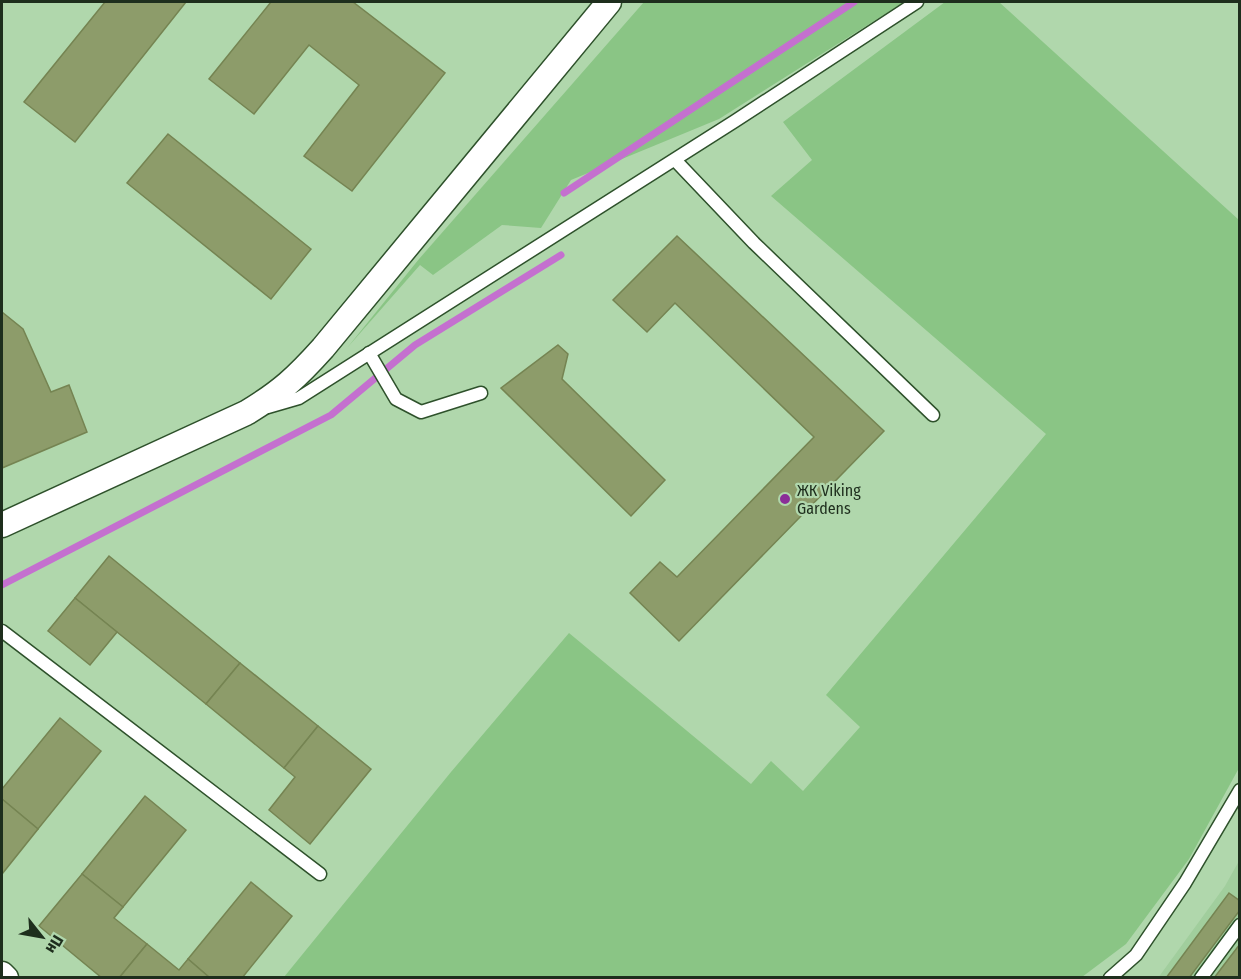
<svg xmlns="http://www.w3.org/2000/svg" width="1241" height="979" viewBox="0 0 1241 979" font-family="'Fira Sans Condensed',sans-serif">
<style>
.built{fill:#a1ce9d}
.green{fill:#8ac585}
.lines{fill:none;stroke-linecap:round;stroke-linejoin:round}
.stream{stroke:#c470cf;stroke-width:7}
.building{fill:#8d9c6a;stroke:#758452;stroke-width:1.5}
.lane-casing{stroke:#2e512b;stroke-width:15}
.street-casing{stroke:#2e512b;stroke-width:27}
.lane{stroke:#fff;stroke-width:12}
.street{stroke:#fff;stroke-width:24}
.poi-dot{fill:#8b2e98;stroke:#b0d7ac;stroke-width:2}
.labels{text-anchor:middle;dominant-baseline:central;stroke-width:4.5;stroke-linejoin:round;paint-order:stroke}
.poi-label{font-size:16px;fill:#1e2e1d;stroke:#b0d7ac;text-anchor:start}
</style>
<rect width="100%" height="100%" fill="#b0d7ac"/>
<polygon class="built" points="1239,861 1239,977 1158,978 1225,886"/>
<g class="green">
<polygon points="644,2 904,2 719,119 571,180 541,228 502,225 433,275 420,265 347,348 419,259"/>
<polygon points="945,2 999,2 1239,220 1239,768 1189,859 1126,944 1082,977 284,977 451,772 569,633 751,784 771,761 803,791 860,727 826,695 1046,434 771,196 812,160 783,122"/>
</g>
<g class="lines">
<g class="stream">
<polyline points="564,193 854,2"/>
<polyline points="2,585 331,415 415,345 561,255"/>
</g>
</g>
<g class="building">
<polygon points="105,2 186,2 75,142 24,102"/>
<polygon points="271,2 353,2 445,73 352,191 304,156 359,85 309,45 254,114 209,79"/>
<polygon points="168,134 311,249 271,299 127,183"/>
<polygon points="677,236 884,431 679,641 630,593 660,562 677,577 814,437 675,303 647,332 613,300"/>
<polygon points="2,312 23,329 51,392 69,385 87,432 2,468"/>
<polygon points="558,345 568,354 562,379 665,480 631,516 501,388"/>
<polygon points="109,556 240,663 206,704 75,598"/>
<polygon points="75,598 117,632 90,665 48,631"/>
<polygon points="240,663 318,726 284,768 206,704"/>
<polygon points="60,718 101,751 38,829 2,799 2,789"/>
<polygon points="318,726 371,769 310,844 269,810 295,777 284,768"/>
<polygon points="145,796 186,830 123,907 82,874"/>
<polygon points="2,799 38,829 2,874"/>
<polygon points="82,874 123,907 114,918 147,944 119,978 102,978 39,926"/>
<polygon points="251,882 292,916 242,978 210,978 188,959"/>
<polygon points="1229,893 1240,901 1240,910 1189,978 1166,978"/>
<polygon points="147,944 179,970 188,959 210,978 119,978"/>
<polygon points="1240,944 1240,978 1214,978"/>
</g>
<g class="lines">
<g class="lane-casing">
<g id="lane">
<polyline points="675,160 754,243 933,415"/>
<polyline points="369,353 396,399 421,412 481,393"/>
<polyline points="268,407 299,398 735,121 917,2"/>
<polyline points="2,631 320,874"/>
<polyline points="1110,978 1136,955 1185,883 1240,790"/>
<polyline points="1201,978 1240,925"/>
</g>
</g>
<g class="street-casing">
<g id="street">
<path d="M2,525L246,413C281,392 297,377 323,348L609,2"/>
<polyline points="2,974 6,978"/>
</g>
</g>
<use href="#lane" class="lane"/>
<use href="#street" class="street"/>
</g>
<circle class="poi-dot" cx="785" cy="499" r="6"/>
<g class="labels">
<g class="poi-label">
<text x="797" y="490">ЖК Viking<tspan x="797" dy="18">Gardens</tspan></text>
</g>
</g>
<rect width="1241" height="979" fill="none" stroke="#1e2e1d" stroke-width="6"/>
<g transform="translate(42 937) rotate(121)" stroke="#b0d7ac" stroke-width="4.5" paint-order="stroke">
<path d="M0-4.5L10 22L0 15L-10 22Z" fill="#1e2e1d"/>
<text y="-9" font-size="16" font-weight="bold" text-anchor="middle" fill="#1e2e1d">Пн</text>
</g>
</svg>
